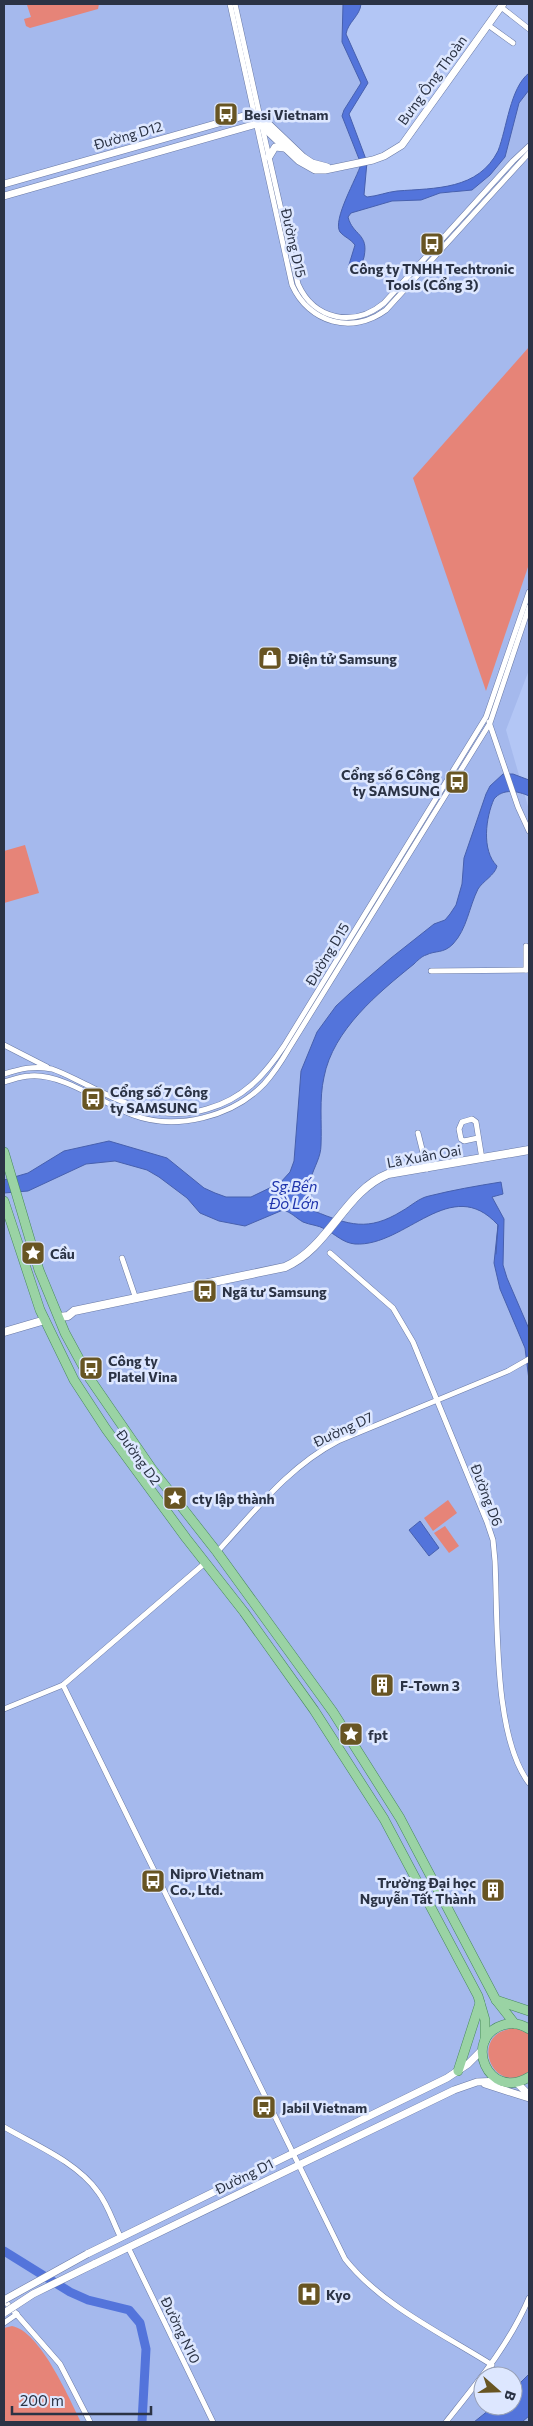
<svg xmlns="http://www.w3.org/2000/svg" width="533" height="2426" viewBox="0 0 533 2426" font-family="Commissioner,sans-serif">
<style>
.built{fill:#a5b9ed;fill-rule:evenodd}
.green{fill:#e68478}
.water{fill:#5374db;stroke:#4760ae}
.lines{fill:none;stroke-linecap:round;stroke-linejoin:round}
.stream{stroke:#4760ae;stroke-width:1}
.river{stroke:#5374db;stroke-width:9}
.minor-casing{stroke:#6a7aa5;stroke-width:6}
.tertiary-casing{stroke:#6a7aa5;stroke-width:8}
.secondary-casing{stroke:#6a7aa5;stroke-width:9}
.primary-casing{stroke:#47885c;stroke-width:10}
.minor{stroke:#fff;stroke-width:5}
.tertiary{stroke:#fff;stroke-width:7}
.secondary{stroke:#fff;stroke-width:8}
.primary{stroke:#9ad3a4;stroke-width:9}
.tertiary-bridge-casing{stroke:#6a7aa5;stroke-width:8;stroke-linecap:butt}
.tertiary-bridge{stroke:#fff;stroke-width:7}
.labels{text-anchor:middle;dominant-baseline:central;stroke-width:5;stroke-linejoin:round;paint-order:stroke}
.street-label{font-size:14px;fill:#2b3345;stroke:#dde7ff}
.poi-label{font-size:14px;font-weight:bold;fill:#2b3345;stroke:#dde7ff;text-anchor:start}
.water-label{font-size:15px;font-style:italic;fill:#1f34ac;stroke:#dde7ff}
</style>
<rect width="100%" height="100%" fill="#b3c6f5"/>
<path class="built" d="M4,4H343L342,42L361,83L344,110L342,116L361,164L338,221L341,232L355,245L348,268L364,240L350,224L348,217L351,212L392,201L421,200L440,193H453L505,157L519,103L529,90V670L506,730L529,810V2422H4ZM483,2376H513V2406H483Z"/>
<g class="green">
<polygon points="32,4 99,4 98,9 30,28 26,26 24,19 31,17 27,5"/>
<polygon points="529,347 529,564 486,691 413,478"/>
<polygon points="25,845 39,893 4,903 4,851"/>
<polygon points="448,1500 457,1513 433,1531 424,1518"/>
<polygon points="445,1526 459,1546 449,1553 434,1533"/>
<path d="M515,2028L529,2034V2071C493,2099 466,2032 515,2028Z"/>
<path d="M12,2326C40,2331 69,2398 81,2422H4V2328Z"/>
</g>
<g class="water">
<path d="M343,4H361C360,16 348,22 346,34L368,83L349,114L367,162L364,195L367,197C378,196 387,192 397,191C436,188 478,190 498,151C507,128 510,88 529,73V90L519,103L505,157L490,175L472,190L440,193L421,200L392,201L351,213L348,217C353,236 369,233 364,257C362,264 361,268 355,270L348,268L355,245C351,239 344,237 340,232C332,220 357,178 361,164L342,116L344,110L361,83L342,42Z"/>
<path d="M503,774H513L529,780V796C518,791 503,788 494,799C486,817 481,850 497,866C495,875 483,881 478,889C469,907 467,929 453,944C443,954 436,950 426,955C422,956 417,961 414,964C378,993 333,1030 324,1077C319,1099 322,1123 321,1145C321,1157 314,1167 311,1178C308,1188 313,1201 314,1211C349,1225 368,1232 402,1211C411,1206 419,1198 429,1196C453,1190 476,1186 501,1182L503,1194L492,1197L504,1219L503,1265L507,1278L529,1329V1380L525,1348L500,1289L494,1263L498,1225C451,1173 406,1247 355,1244C343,1243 335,1234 325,1229C318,1225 310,1225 303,1222C296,1218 291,1212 283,1210L245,1226L219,1221L200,1213L187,1198L159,1177L147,1170L115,1161L86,1164L28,1191L4,1193V1180L28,1173L64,1151L109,1141L167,1158L204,1188L215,1193L226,1197H251L280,1183L290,1172L294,1161L301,1071L317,1032L336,1006L350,993L391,958L434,924L445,920L450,914L456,905L462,884L464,858L486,794L490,786Z"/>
<polygon points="420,1521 439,1548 429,1556 409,1530"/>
<polygon points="529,2374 529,2416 522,2422 474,2422 494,2406 513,2406 513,2390"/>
</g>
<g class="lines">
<polyline class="stream" points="496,1254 498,1225"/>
<polyline class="river" points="4,2251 70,2292 88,2300 129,2310 140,2323 146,2349 142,2422"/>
<g class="minor-casing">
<g id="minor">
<path d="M230,4L292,285C309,323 352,335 386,310L529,153"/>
<polyline points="235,4 260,117"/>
<polyline points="501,7 529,29"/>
<polyline points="488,25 513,43"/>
<path d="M262,126L298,284C314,320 354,328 384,303L513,161L529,146"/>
<polyline points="489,722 518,807 529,831"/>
<polyline points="526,946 526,970"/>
<polyline points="431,971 529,970"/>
<polyline points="4,1045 47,1067"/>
<path d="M4,1074C20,1069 35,1065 52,1069C64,1073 76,1080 87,1085C126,1105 163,1122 207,1109C243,1099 264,1076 284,1046L486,717L529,592"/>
<path d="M4,1082C12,1080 21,1076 30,1076C62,1073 102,1103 133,1115C176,1131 232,1117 264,1084C273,1074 281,1062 288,1050L490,723L529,607"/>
<polyline points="418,1133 427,1169"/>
<polyline points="478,1138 464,1141 461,1139 459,1129 462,1122 472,1119 476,1122 482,1159"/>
<path d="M330,1253L393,1308L413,1342L487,1522L493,1540L495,1561C498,1621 493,1736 529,1783"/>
<polyline points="122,1258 136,1299"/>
<path d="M217,1552C255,1511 288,1467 338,1441L508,1371L529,1359"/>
<path d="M63,1685L345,2259C381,2305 443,2334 492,2365"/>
<polyline points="4,1709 63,1685 205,1563"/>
<path d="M4,2127C35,2145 77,2162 98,2192C108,2205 113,2222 120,2236"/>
<polyline points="128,2247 213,2422"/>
<polyline points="4,2300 60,2364 90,2422"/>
<polyline points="4,2323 17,2314"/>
<path d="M446,2422C477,2383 509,2345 529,2298"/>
</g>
</g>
<g class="tertiary-casing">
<g id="tertiary">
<polyline points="269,157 275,147 285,148"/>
<polyline points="4,184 254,113 259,115 303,157 312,163 327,167"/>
<polyline points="4,196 256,124 261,125 299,161 315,170 325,170 373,160 384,156 402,145 503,4"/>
<polyline points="516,2082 529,2095"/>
<polyline points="485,2084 529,2098"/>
<polyline points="87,2254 447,2078 468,2064 482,2050"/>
<polyline points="94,2264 454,2090 477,2082 502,2081"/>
</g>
</g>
<g class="secondary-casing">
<g id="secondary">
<path d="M59,1317L68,1316L74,1311L285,1267C329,1248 345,1191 388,1174L529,1150"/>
<polyline points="4,1332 45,1320"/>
</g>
</g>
<g class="primary-casing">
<g id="primary">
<polyline points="4,1152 39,1270 65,1333 90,1379 152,1469 217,1552 333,1712 400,1818 496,2000 515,2024"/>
<polyline points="4,1201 40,1310 74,1380 106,1429 186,1538 244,1612 314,1710 384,1819 478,1996 485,2020 485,2040"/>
<polyline points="496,2000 529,2011"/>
<path d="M529,2029C521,2024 512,2022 503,2025C462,2038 488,2102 529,2077"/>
<polyline points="458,2071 480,2003"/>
</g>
</g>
<use href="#minor" class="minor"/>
<use href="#tertiary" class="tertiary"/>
<use href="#secondary" class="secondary"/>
<use href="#primary" class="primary"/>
<g class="tertiary-bridge-casing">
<g id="tertiary-bridge">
<polyline points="4,2300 87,2254"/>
<polyline points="4,2313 33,2294 94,2264"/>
</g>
</g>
<use href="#tertiary-bridge" class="tertiary-bridge"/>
</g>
<defs>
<g id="bus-square" transform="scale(1.25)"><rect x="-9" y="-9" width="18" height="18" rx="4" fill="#685523" stroke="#dde7ff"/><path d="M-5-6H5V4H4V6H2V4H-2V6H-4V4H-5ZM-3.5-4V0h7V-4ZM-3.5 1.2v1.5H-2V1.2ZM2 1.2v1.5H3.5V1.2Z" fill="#fff"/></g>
<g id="shop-square" transform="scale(1.25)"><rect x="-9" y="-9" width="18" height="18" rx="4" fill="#685523" stroke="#dde7ff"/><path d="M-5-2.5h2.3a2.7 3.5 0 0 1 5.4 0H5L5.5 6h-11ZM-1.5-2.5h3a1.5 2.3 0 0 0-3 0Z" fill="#fff"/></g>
<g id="sight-square" transform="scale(1.25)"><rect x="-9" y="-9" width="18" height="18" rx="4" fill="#685523" stroke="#dde7ff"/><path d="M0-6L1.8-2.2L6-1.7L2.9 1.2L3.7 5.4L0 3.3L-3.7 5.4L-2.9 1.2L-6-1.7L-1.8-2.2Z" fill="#fff"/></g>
<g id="building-square" transform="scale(1.25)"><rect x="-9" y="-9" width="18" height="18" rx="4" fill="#685523" stroke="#dde7ff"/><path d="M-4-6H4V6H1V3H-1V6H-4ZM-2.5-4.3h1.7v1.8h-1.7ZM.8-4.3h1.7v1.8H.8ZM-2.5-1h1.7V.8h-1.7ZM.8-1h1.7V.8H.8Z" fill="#fff"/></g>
<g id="hospital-square" transform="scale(1.25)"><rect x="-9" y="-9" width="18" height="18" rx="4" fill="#685523" stroke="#dde7ff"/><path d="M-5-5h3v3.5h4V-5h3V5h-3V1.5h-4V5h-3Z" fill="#fff"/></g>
</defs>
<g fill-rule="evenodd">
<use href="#bus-square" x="226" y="114"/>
<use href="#bus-square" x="432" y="244"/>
<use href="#shop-square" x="270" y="658"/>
<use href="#bus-square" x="457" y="782"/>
<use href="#bus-square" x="93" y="1099"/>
<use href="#sight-square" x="33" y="1253"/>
<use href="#bus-square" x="205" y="1291"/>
<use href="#bus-square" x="91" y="1368"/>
<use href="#sight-square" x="175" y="1498"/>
<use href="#building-square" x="382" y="1685"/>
<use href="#sight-square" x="351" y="1734"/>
<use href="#bus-square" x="153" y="1881"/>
<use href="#building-square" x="493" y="1890"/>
<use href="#bus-square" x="264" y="2107"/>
<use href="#hospital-square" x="309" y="2294"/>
</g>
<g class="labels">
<g class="street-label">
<text transform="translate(432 80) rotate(-54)">Bưng Ông Thoàn</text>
<text transform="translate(128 135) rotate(-16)">Đường D12</text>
<text transform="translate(294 243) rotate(77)">Đường D15</text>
<text transform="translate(327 954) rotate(-59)">Đường D15</text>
<text transform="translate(424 1156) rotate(-10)">Lã Xuân Oai</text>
<text transform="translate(343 1429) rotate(-25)">Đường D7</text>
<text transform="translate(139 1457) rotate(54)">Đường D2</text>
<text transform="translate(487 1495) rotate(69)">Đường D6</text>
<text transform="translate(244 2176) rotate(-26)">Đường D1</text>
<text transform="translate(181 2330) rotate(64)">Đường N10</text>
</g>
<g class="poi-label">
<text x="244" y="114">Besi Vietnam</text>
<text x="432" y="268" text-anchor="middle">Công ty TNHH Techtronic<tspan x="432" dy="16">Tools (Cổng 3)</tspan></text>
<text x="288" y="658">Điện tử Samsung</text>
<text x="440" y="774" text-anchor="end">Cổng số 6 Công<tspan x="440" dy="16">ty SAMSUNG</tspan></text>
<text x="110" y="1091">Cổng số 7 Công<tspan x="110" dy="16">ty SAMSUNG</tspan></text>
<text x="50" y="1253">Cầu</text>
<text x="222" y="1291">Ngã tư Samsung</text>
<text x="108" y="1360">Công ty<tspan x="108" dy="16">Platel Vina</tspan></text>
<text x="192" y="1498">cty lập thành</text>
<text x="400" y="1685">F-Town 3</text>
<text x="368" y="1734">fpt</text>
<text x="170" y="1873">Nipro Vietnam<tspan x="170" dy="16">Co., Ltd.</tspan></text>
<text x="476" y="1882" text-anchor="end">Trường Đại học<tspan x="476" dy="16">Nguyễn Tất Thành</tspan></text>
<text x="282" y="2107">Jabil Vietnam</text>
<text x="326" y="2294">Kyo</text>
</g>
<g class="water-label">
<text x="294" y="1186">Sg.Bến<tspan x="294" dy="17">Đò Lớn</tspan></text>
</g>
</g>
<rect width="533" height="2426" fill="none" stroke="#2b3345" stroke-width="10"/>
<g transform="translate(498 2391) rotate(110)"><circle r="24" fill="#dde7ff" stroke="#969fb5"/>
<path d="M0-4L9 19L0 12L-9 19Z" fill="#685523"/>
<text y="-8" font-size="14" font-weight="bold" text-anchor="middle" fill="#2b3345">B</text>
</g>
<path d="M12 2406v8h139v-8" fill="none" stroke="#2b3345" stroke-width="2.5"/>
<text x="20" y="2406" font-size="15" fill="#2b3345" stroke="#dde7ff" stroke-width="4" paint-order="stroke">200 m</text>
</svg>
